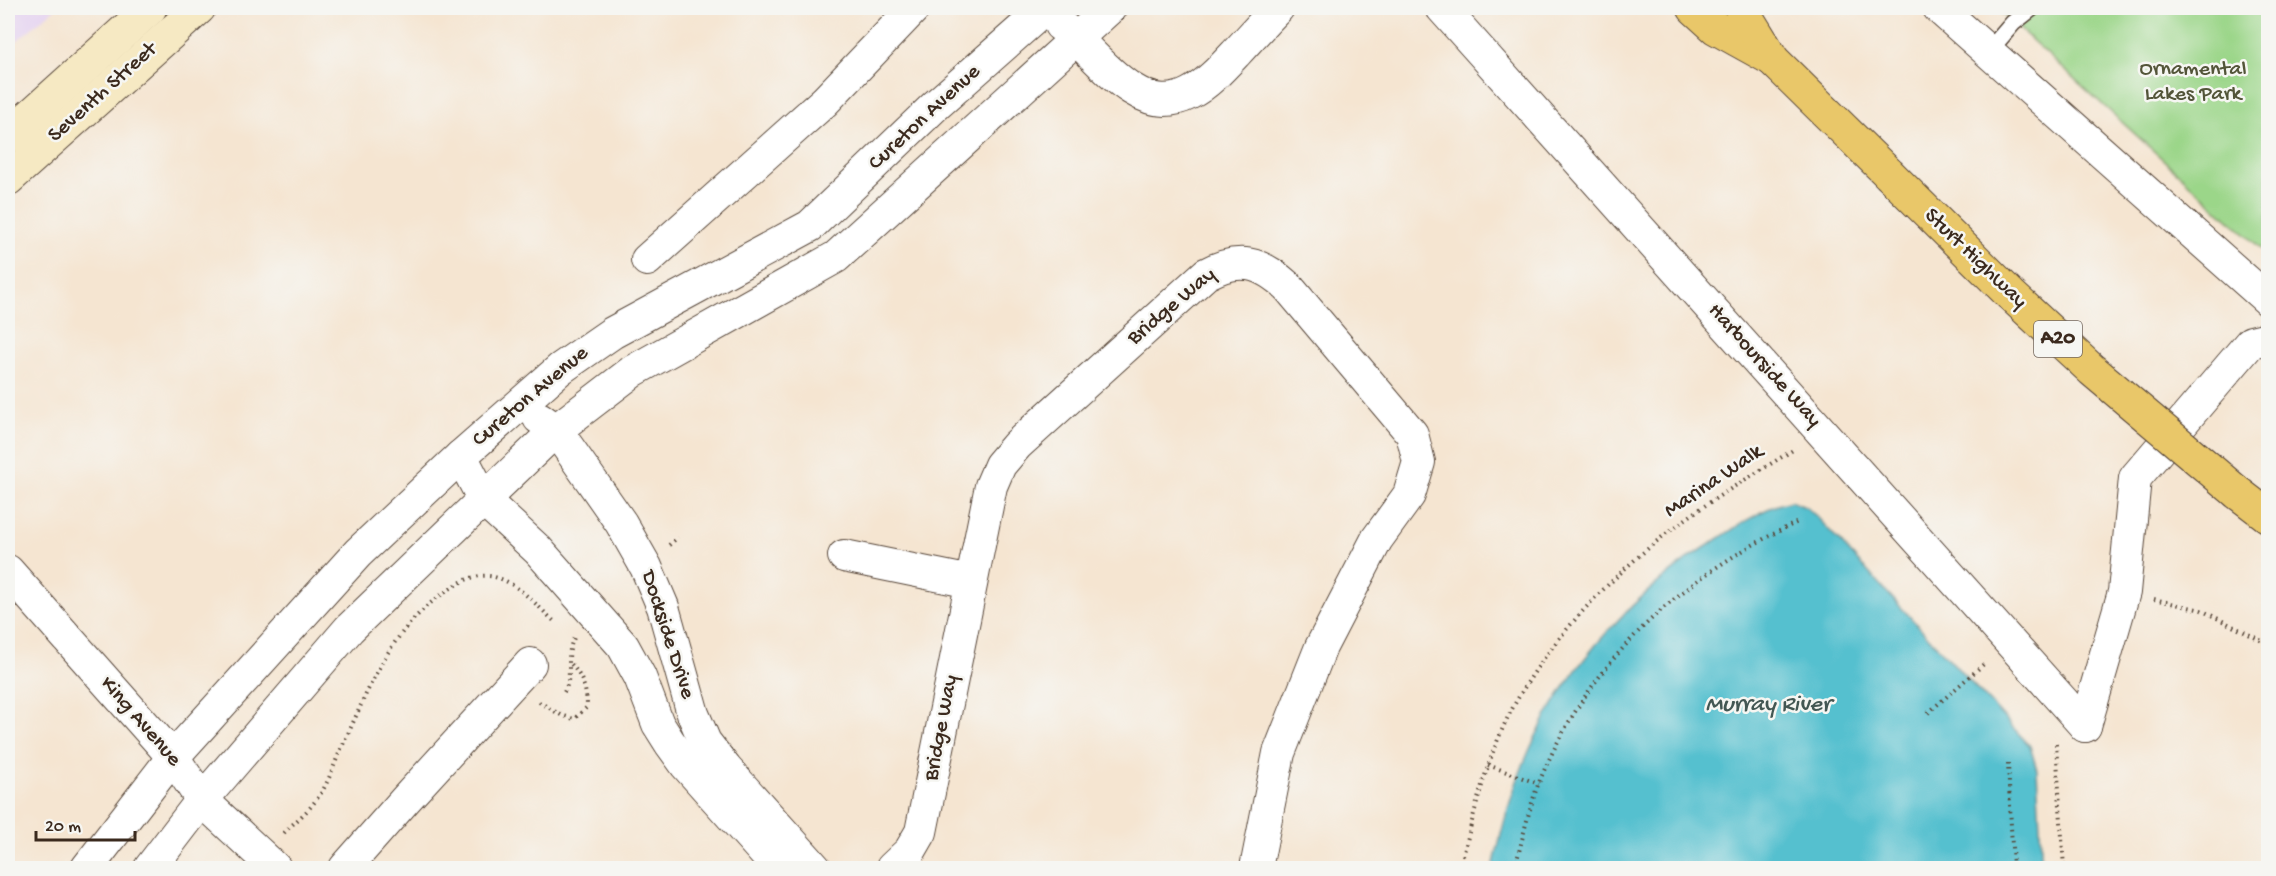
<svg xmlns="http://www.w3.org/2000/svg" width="2276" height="876" viewBox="0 0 2276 876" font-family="'Gochi Hand',sans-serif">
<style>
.built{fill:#e5d3f1}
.green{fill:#9bd689;stroke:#6b8054;stroke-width:1.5}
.water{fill:#55c0cf;stroke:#487576;stroke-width:1.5}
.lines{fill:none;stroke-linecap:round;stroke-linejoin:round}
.service-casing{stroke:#574639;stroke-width:19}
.minor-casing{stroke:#574639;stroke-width:34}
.secondary-casing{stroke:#574639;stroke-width:35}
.trunk-casing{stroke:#574639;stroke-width:35}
.path{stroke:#574639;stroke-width:4;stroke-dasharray:1.5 4.5;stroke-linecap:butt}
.service{stroke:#fff;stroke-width:16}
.minor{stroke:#fff;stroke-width:32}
.secondary{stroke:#f6e9c3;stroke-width:33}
.trunk{stroke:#e9c769;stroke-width:33}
.trunk-bridge-casing{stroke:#574639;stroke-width:35;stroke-linecap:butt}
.trunk-bridge{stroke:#e9c769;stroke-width:33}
.labels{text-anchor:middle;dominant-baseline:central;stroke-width:5;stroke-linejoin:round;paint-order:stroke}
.shield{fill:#f6f6f2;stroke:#73675e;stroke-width:1.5}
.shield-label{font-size:21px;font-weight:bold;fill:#3b2a1e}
.park-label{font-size:22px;fill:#535539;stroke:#f6f6f2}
.street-label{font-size:22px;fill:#3b2a1e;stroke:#f6f6f2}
.water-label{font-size:24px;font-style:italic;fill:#435753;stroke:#f6f6f2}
</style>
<rect width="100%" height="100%" fill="#f6f6f2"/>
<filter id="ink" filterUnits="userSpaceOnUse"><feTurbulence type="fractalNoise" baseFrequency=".0167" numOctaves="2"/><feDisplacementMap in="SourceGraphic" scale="12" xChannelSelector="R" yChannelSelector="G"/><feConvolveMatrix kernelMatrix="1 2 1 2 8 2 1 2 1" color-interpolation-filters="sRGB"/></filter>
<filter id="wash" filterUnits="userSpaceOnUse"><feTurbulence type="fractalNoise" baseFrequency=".008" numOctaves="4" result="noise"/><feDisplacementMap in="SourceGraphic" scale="24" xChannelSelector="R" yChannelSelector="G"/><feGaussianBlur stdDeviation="1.35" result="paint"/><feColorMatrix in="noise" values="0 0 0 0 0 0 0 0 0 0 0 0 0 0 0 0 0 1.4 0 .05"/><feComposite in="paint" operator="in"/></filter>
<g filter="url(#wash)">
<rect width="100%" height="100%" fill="#f5e5d1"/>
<polygon class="built" points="8,8 56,8 8,48"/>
<polygon class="green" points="1995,8 2268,8 2268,255 2013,23"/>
<path class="water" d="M1791,501L1807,508L1817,517L2030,746L2037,770L2042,868H1493C1502,828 1512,789 1529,751C1568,663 1638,589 1718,539C1741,524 1764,507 1791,501Z"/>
</g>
<g filter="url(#ink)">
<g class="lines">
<g class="service-casing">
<polyline id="service" points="1988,52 2013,23 2032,8"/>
</g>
<g class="minor-casing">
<g id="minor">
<polyline points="1442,8 2085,726"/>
<polyline points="1939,8 2268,300"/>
<path d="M1060,25C1085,44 1105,72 1132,89C1177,118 1208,83 1237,52C1251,37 1264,22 1278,8"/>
<polyline points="647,260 825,101 914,8"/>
<polyline points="539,418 556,430 621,523 646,567 663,607 693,714 705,742 726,769 815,868"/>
<polyline points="461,456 484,500 538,550 623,646 640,677 658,724 670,743 686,765 778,868"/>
<polyline points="844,556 971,582"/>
<polyline points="8,571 173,757 202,800 275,868"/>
<polyline points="2085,726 2124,592 2135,478 2251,342 2268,338"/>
<polyline points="87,868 173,757 358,553 461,456 560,369 612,333 810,226 935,106 1046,8"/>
<polyline points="150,868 202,800 349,629 556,430 633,371 836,257 1110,8"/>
<polyline points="345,868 406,799 530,664"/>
<path d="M892,868L910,851L921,832L991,486L1000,465L1017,445L1206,274C1239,256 1261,262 1288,287L1412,434L1419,462L1409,495L1377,539L1321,647L1279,753L1256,868"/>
</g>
</g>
<g class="secondary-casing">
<g id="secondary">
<polyline points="8,136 150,8"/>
<polyline points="8,179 199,8"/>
</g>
</g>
<g class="trunk-casing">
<g id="trunk">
<polyline points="1694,8 1716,28 1772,59"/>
<polyline points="1741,8 1773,60 1889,174"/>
<polyline points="2238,493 2268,516"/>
</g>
</g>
<g class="path">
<polyline points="669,545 678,537"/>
<polyline points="2154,599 2201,610 2268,644"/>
<path d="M564,692C574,675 564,656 574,638"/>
<path d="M539,702L561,715L574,719L587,707C587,688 581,674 568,661"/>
<polyline points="1928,713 1986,662"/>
<polyline points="2056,744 2064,868"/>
<polyline points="2008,763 2013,868"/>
<polyline points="1488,765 1539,784"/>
<path d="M284,833C294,822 308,812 316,800C327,787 333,767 340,751C371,686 387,630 451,588C465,579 481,572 498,578C520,585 538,607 555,622"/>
<path d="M1460,868C1473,818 1484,768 1506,721C1542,646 1613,573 1679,524C1715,497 1755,474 1793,450"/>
<path d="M1515,868C1522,841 1528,812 1538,785C1587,663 1680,576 1798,522"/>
</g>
<use href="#service" class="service"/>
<use href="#minor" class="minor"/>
<use href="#secondary" class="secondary"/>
<use href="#trunk" class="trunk"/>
<g class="trunk-bridge-casing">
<polyline id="trunk-bridge" points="1889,174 2011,295 2092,370 2238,493"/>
</g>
<use href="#trunk-bridge" class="trunk-bridge"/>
</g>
</g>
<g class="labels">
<rect class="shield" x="2034" y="321" width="48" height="36" rx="4.5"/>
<g class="shield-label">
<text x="2058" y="339">A20</text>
</g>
<g class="park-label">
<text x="2193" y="70">Ornamental<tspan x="2193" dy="25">Lakes Park</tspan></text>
</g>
<g class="street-label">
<text transform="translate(103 93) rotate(-42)">Seventh Street</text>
<text transform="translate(925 118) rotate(-43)">Cureton Avenue</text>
<text transform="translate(1975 259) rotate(44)">Sturt Highway</text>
<text transform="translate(1172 307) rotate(-40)">Bridge Way</text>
<text transform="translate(1764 366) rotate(48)">Harbourside Way</text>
<text transform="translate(531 397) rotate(-40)">Cureton Avenue</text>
<text transform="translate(1714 482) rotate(-34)">Marina Walk</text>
<text transform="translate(667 635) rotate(72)">Dockside Drive</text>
<text transform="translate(140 722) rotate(49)">King Avenue</text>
<text transform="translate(942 728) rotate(-79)">Bridge Way</text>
</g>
<g class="water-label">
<text x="1768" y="705">Murray River</text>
</g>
</g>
<rect width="2276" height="876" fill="none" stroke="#f6f6f2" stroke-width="30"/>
<path d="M36 831v9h99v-9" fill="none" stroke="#3b2a1e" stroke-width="3"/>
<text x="45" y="831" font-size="18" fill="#3b2a1e" stroke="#f6f6f2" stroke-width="4.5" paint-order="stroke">20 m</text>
</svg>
